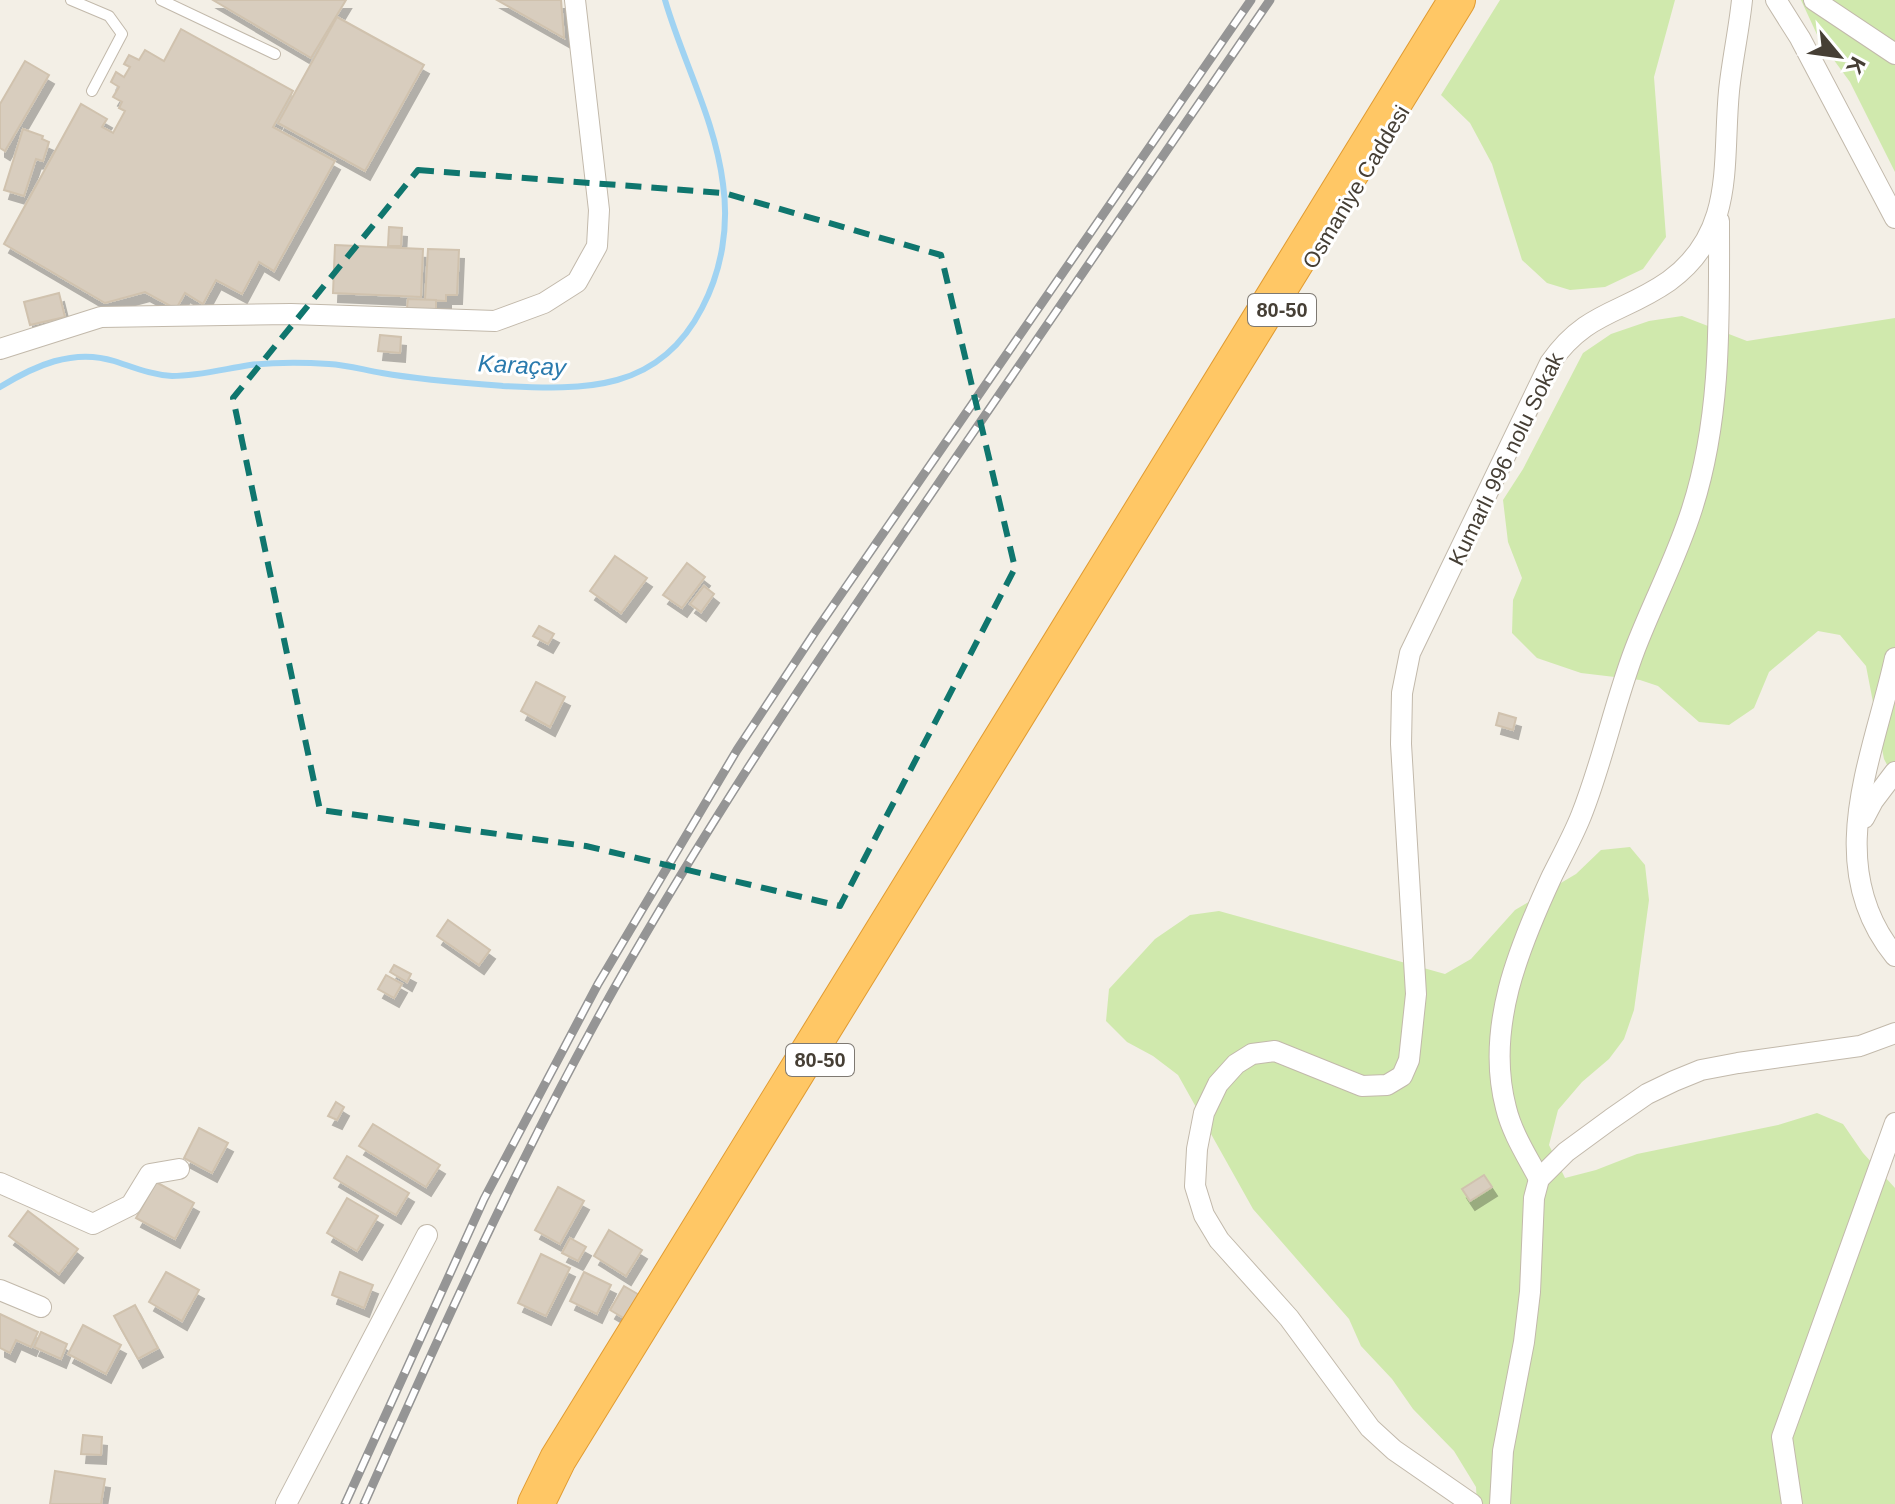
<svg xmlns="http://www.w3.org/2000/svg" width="1895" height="1504" viewBox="0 0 1895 1504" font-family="Helvetica,sans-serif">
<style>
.green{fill:#d0e9ad}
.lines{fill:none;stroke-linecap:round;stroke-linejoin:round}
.stream{stroke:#a0d3f2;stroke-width:6}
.building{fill:#d8cdbe;stroke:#d0c2ae;stroke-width:2;filter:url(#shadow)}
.lane-casing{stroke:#c2b9ab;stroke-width:12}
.street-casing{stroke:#c2b9ab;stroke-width:22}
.highway-casing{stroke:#e19b32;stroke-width:38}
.lane{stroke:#fff;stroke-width:10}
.street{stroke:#fff;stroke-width:20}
.highway{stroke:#ffc765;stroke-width:36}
.rail-casing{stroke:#959595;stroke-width:9}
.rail{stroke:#fff;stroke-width:6;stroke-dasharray:18;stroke-linecap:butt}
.marked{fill:none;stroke:#0f766e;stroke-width:6;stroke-dasharray:16 10;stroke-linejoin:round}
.labels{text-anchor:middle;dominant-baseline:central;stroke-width:6;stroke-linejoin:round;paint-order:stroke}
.shield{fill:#fff;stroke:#7e7972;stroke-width:2}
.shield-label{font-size:20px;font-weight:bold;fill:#463f35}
.street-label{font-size:22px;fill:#463f35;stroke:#fff}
.water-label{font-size:24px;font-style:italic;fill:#2a7aad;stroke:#fff}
</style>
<defs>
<filter id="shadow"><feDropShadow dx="5" dy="9" stdDeviation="0" flood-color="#0004"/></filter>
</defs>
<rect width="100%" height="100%" fill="#f3efe6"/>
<g class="green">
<polygon points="1500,0 1675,0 1654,77 1666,237 1643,269 1605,287 1570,290 1547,283 1522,260 1492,164 1470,123 1441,95"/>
<polygon points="1801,0 1895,0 1895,172 1850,82 1820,41"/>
<polygon points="1682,316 1747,341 1895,318 1895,780 1884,759 1866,666 1840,635 1818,631 1769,672 1754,708 1729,725 1699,722 1658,686 1640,680 1581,673 1537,658 1512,633 1513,600 1522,578 1508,542 1503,500 1523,469 1583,353 1611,334 1649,321"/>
<polygon points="1630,847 1645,865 1649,900 1634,1010 1624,1039 1609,1059 1582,1082 1558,1110 1549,1145 1565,1178 1596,1170 1637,1154 1778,1125 1817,1113 1843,1124 1863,1153 1895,1188 1895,1504 1477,1504 1476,1487 1454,1451 1413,1409 1392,1379 1361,1346 1349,1319 1253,1209 1178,1075 1153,1056 1127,1042 1106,1021 1109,989 1155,939 1190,915 1219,911 1445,974 1471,959 1515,910 1576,874 1601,850"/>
</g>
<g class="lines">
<path class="stream" d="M0,387C34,366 73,348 114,361C133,367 151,375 172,376C199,376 224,369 250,365C276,362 302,362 329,364C347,365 364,370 382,373C422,380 463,383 503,386C585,390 659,392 702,308C722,270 729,226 723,184C715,119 683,62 665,0"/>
</g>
<g class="building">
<polygon points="213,0 346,0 311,58"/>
<polygon points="497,0 561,0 564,38"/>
<polygon points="337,17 424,65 365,171 278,123"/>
<polygon points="181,29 293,91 273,127 335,161 274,271 259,262 242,294 216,280 203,304 185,293 176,309 145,292 105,303 4,244 81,104 107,119 102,127 113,133 125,111 119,108 122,102 113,97 119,87 111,82 116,72 124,77 130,67 124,64 129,55 139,60 145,50 164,61"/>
<polygon points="25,61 49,75 5,151 0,148 0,104"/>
<polygon points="23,129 43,136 42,139 49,142 43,161 36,159 24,196 4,190"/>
<polygon points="389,227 402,228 401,246 388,246"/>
<polygon points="335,245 423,249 421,297 333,293"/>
<polygon points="428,249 459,250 457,295 446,295 446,301 425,300"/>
<polygon points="59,293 65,317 30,325 24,302"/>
<polygon points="408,299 436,300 436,310 407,308"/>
<polygon points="380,335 401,337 400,353 378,351"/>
<polygon points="615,556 647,578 621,613 590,591"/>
<polygon points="687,563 705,577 682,608 663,595"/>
<polygon points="704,586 714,594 701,612 690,604"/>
<polygon points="539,626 554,634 548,644 533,636"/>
<polygon points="536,682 565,697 550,727 521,711"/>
<polygon points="1499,713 1516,718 1513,730 1496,725"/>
<polygon points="448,920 490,950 479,965 437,936"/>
<polygon points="394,965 411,974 407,982 390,972"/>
<polygon points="386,975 402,984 394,998 378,989"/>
<polygon points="336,1102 344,1107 337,1120 328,1116"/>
<polygon points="373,1124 440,1165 426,1187 359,1146"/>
<polygon points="199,1128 228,1143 212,1173 184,1158"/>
<polygon points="347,1156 409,1193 396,1215 334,1178"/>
<polygon points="1484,1175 1492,1187 1470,1201 1462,1189"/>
<polygon points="156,1182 194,1203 175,1239 136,1218"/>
<polygon points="558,1187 584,1201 560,1244 535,1230"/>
<polygon points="347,1198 378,1216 357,1251 327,1233"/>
<polygon points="28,1211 78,1249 59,1274 9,1236"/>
<polygon points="609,1230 642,1250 626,1276 594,1256"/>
<polygon points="570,1238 586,1247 578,1261 562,1253"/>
<polygon points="541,1254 570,1268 546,1316 518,1303"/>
<polygon points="166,1272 199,1290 182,1321 149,1302"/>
<polygon points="340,1272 373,1285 364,1308 332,1295"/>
<polygon points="584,1272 611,1285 597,1314 570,1301"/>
<polygon points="624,1286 641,1296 627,1320 610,1310"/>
<polygon points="135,1305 158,1348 138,1359 114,1316"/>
<polygon points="0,1314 38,1332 31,1347 16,1340 10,1353 0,1348"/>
<polygon points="83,1325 121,1345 106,1374 68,1354"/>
<polygon points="41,1332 67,1344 61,1359 34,1347"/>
<polygon points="83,1435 102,1437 101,1455 81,1454"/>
<polygon points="55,1471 105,1479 101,1504 50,1504"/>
</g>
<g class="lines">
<g class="lane-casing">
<g id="lane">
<polyline points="71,0 109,16 122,34 92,91"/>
<polyline points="161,0 275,54"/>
</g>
</g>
<g class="street-casing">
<g id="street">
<polyline points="1776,0 1800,38 1895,218"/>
<polyline points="1814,0 1895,54"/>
<polyline points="0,349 101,317 291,314 495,321 544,303 577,282 597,246 599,210 575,0"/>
<path d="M1895,658C1873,758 1821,865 1895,956"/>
<polyline points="1864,818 1873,801 1895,772"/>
<path d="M1539,1179C1527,1156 1512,1133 1506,1108C1485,1028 1519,947 1552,876C1562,856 1573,836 1581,816C1603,761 1614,704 1635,649C1653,602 1677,557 1692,509C1722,416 1719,318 1719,221"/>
<polyline points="0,1183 93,1224 131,1205 150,1174 179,1169"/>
<polyline points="0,1290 41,1307"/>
<polyline points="286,1504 427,1235"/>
<path d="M1472,1504L1394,1450L1370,1428L1289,1318L1219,1240L1204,1215L1195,1186L1197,1149L1204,1113L1218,1084L1236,1064L1252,1054L1275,1051L1362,1086L1387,1085L1402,1076L1409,1060L1416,994L1401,744L1402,693L1410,653L1550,363C1586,311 1622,314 1669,281C1736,232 1722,164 1729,91C1732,61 1739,30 1742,0"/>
<polyline points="1500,1504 1503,1451 1524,1342 1530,1292 1534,1198 1539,1179 1566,1152 1611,1119 1647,1094 1674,1081 1701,1070 1738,1063 1860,1046 1895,1033"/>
<polyline points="1792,1504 1782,1437 1895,1123"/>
</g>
</g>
<g class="highway-casing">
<polyline id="highway" points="536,1504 558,1459 1457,0"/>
</g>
<use href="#lane" class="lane"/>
<use href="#street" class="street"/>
<use href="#highway" class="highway"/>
<g class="rail-casing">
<g id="rail">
<polyline points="345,1504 484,1199 598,984 737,750 815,632 1251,0"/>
<path d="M364,1504C442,1329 521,1154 615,987C718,805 837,632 955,459C1060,306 1165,153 1270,0"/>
</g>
</g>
<use href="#rail" class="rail"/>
</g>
<path class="marked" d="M418,170L724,193L941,255L1015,568L840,906L586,846L320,810L233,398Z"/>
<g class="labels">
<g class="shield">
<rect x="1248" y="294" width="68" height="32" rx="6"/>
<rect x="786" y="1044" width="68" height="32" rx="6"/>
</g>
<g class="shield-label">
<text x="1282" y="310">80-50</text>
<text x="820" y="1060">80-50</text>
</g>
<g class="street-label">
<text transform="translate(1356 187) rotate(-59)">Osmaniye Caddesi</text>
<text transform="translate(1506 459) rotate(-64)">Kumarlı 996 nolu Sokak</text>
</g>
<g class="water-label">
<text transform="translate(522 365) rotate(3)">Karaçay</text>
</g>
</g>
<g transform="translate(1839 56) rotate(119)" stroke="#ffffff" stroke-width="6" paint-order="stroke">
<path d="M0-6L14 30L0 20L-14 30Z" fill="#463f35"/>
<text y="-12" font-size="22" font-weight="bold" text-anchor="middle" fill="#463f35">K</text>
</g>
</svg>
